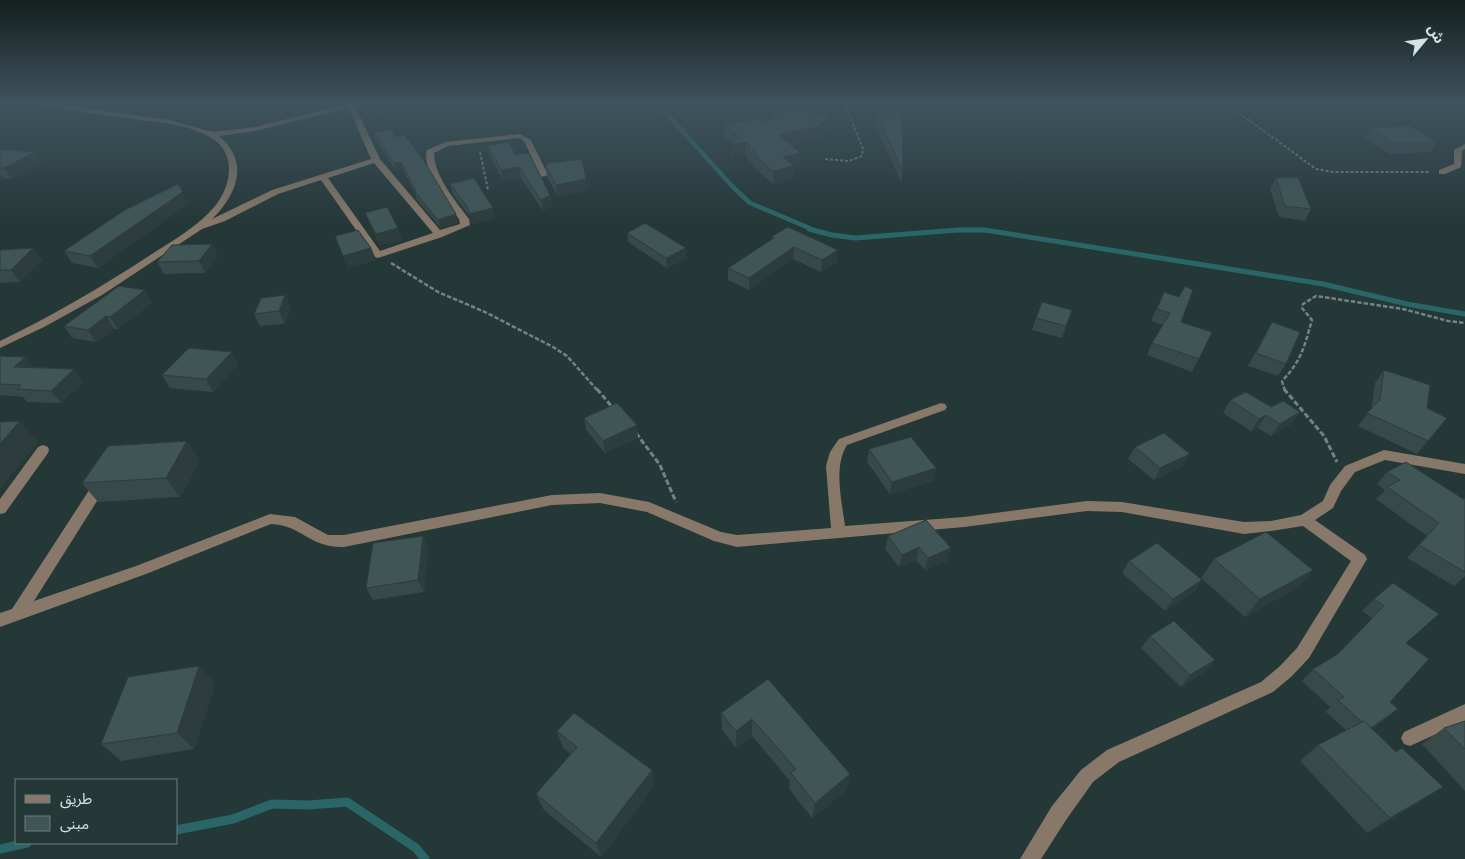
<svg xmlns="http://www.w3.org/2000/svg" width="1465" height="859" viewBox="0 0 1465 859" font-family="Spectral,'Noto Sans Arabic',serif">
<style>
.lines{fill:none;stroke-linecap:round;stroke-linejoin:round}
.stream-far2{stroke:#2a6667;stroke-width:4.5}
.stream-far1{stroke:#2a6667;stroke-width:5}
.stream{stroke:#2a6667;stroke-width:9}
.path-far2{stroke:#738383;stroke-width:2;stroke-dasharray:3 2;stroke-linecap:butt}
.path-far1{stroke:#738383;stroke-width:2.5;stroke-dasharray:4.5 2;stroke-linecap:butt}
.path{stroke:#738383;stroke-width:3;stroke-dasharray:5.5 2.5;stroke-linecap:butt}
.minor{fill:#87786a;fill-rule:evenodd}
.wall{fill:#374949}
.shaded-wall{fill:#2d3c3c}
.building{fill:#405555;stroke:#2d3c3c}
</style>
<rect width="100%" height="100%" fill="#243838"/>
<g class="lines">
<g class="stream-far2">
<polyline points="658,104 732,186 750,203 814,230"/>
<polyline points="958,230 985,230"/>
</g>
<polyline class="stream-far1" points="809,229 832,235 855,238 958,230 985,230 1323,284 1407,304 1465,314"/>
<g class="stream">
<polyline points="176,830 233,819 272,804 309,805 347,802 416,848 425,859"/>
<polyline points="0,849 27,843"/>
</g>
<g class="path-far2">
<polyline points="1221,104 1246,118 1316,169 1333,172 1430,172"/>
<polyline points="480,152 488,190"/>
<polyline points="825,159 849,161 862,156 863,149 845,104"/>
</g>
<g class="path-far1">
<polyline points="391,263 438,292 485,312 553,347 567,356 598,391"/>
<path d="M1285,391L1282,381C1302,360 1304,347 1312,320L1302,308L1303,304L1316,296L1403,309L1448,321L1465,323"/>
</g>
<g class="path">
<polyline points="597,389 613,408"/>
<polyline points="1284,389 1324,436 1337,462"/>
<polyline points="636,433 660,465 676,502"/>
</g>
<g class="minor">
<path d="M42,104H59L169,120L213,132L255,127L347,104H360L355,106L380,159L440,230L460,224L459,219C448,203 421,170 427,150L446,142L520,134L531,140L548,175L541,177L524,141L519,138L448,146L434,153C435,178 455,200 469,219L470,225L442,237L378,258L375,257L321,180L278,194L225,221L202,229L102,295L44,327L0,348V341C54,315 105,285 155,252C176,239 199,225 215,206C231,186 237,155 213,139C189,123 153,122 125,118C99,115 72,110 46,106ZM349,108L371,159L272,190L212,219C237,195 250,161 219,136L255,131ZM374,163L433,233L380,251L328,178Z"/>
<polygon points="1465,144 1465,149 1462,151 1461,167 1445,174 1439,174 1439,170 1454,164 1454,150"/>
<path d="M941,403L945,404L947,407L945,410L847,445C833,467 842,502 845,526L964,517L1087,501L1122,502L1244,522L1271,521L1301,515L1323,501L1330,485L1345,466L1384,450L1465,464V474L1385,460L1355,472L1341,491L1333,508L1315,520L1365,555L1367,559L1309,658L1292,676L1273,692L1119,762L1093,782L1066,820L1041,859H1020L1052,806L1081,770L1107,750L1261,682L1280,666L1297,648L1351,561L1303,526L1271,531L1244,534L1122,512L1087,511L964,527L737,547L714,541L647,512L600,503L552,505L344,547C309,548 302,525 271,524L146,574L0,627V613L12,609L97,478H107L109,482L34,601L136,566L270,514L295,517L328,535H344L552,495L600,493L649,502L721,532L737,535L831,528L826,466L830,452L839,439Z"/>
<polygon points="43,445 48,447 49,450 48,453 5,513 0,514 0,499 38,447"/>
<polygon points="1465,704 1465,721 1410,746 1404,744 1401,738 1404,732"/>
</g>
</g>
<g class="wall">
<polygon points="372,104 400,104 402,109 378,113"/>
<polygon points="876,113 903,171 901,182 875,124"/>
<polygon points="831,117 830,129 816,139 791,145 800,165 794,167 793,179 773,184 755,168 755,166 748,160 748,157 746,155 732,158 731,156 732,143 724,136 724,124 765,122"/>
<polygon points="1371,128 1437,142 1430,152 1389,154 1365,138"/>
<polygon points="374,133 458,223 441,228 417,200 415,193 403,170 396,171 376,141"/>
<polygon points="488,146 516,155 550,195 552,206 543,211 521,178 503,181 490,157"/>
<polygon points="0,149 35,152 42,163 12,179 3,178 0,180"/>
<polygon points="546,166 588,190 558,196 547,177"/>
<polygon points="1276,178 1311,209 1305,221 1279,217 1270,189"/>
<polygon points="450,184 493,208 495,218 472,224 470,217 453,194"/>
<polygon points="188,204 98,268 72,263 64,251"/>
<polygon points="365,213 398,228 402,240 380,245 370,224"/>
<polygon points="627,233 687,258 667,268 628,242"/>
<polygon points="335,236 371,248 376,260 348,268"/>
<polygon points="771,237 837,262 821,272 793,259 749,290 728,280 728,268 771,240"/>
<polygon points="33,248 42,260 20,282 0,283 0,250"/>
<polygon points="218,256 205,273 164,274 157,262"/>
<polygon points="1164,292 1181,322 1212,332 1192,372 1147,355 1152,343 1163,325 1151,321"/>
<polygon points="285,295 291,308 285,324 260,326 254,314"/>
<polygon points="153,302 118,329 114,329 96,342 72,338 64,326"/>
<polygon points="1072,310 1062,338 1032,330 1036,318"/>
<polygon points="1272,322 1286,364 1278,376 1248,366"/>
<polygon points="0,356 33,367 74,369 83,382 61,403 27,402 23,397 0,395"/>
<polygon points="238,364 213,392 170,388 162,375"/>
<polygon points="1384,370 1427,408 1447,418 1417,454 1358,426 1371,410 1375,383"/>
<polygon points="1230,400 1292,424 1271,436 1258,428 1251,431 1223,413"/>
<polygon points="584,418 638,438 605,453 586,430"/>
<polygon points="1135,447 1183,466 1154,480 1128,459"/>
<polygon points="869,449 936,468 933,481 890,494 867,462"/>
<polygon points="200,460 180,497 98,502 82,483"/>
<polygon points="1387,472 1463,499 1465,498 1465,576 1454,586 1407,558 1427,536 1376,499 1385,490 1377,484"/>
<polygon points="926,520 947,561 925,570 916,560 899,567 885,549 888,536"/>
<polygon points="423,536 428,549 424,592 373,600 366,588"/>
<polygon points="1214,559 1313,570 1297,588 1245,617 1201,578"/>
<polygon points="1129,561 1202,580 1194,592 1165,611 1122,573"/>
<polygon points="1393,583 1406,643 1390,702 1384,721 1372,729 1420,802 1367,833 1300,761 1318,745 1346,730 1326,712 1330,707 1302,681 1313,669 1336,655 1372,618 1362,611 1374,599"/>
<polygon points="1150,636 1206,671 1181,687 1141,648"/>
<polygon points="199,666 215,684 194,749 121,761 101,744"/>
<polygon points="768,679 850,774 846,790 812,818 789,789 790,781 752,736 736,748 722,730 721,713"/>
<polygon points="1465,721 1465,791 1422,744 1444,728"/>
<polygon points="557,731 652,770 654,786 601,857 543,809 536,794 571,754 563,748"/>
</g>
<g class="shaded-wall">
<polygon points="376,104 400,104 402,109 378,113"/>
<polygon points="831,117 830,129 816,139 778,147 778,135"/>
<polygon points="746,142 746,155 732,158 732,145"/>
<polygon points="35,152 42,163 12,179 4,168"/>
<polygon points="801,153 800,165 794,167 793,179 773,184 773,171 783,157"/>
<polygon points="401,162 403,170 396,171 394,163"/>
<polygon points="519,167 521,178 503,181 501,170"/>
<polygon points="0,174 3,178 0,180"/>
<polygon points="586,179 588,190 558,196 556,185"/>
<polygon points="183,192 188,204 98,268 90,256"/>
<polygon points="550,195 552,206 543,211 541,200"/>
<polygon points="493,208 495,218 472,224 469,214"/>
<polygon points="456,214 458,223 441,228 438,220"/>
<polygon points="398,228 402,240 380,245 376,234"/>
<polygon points="212,244 218,256 205,273 199,261"/>
<polygon points="794,247 793,259 749,290 749,278"/>
<polygon points="33,248 42,260 20,282 11,270"/>
<polygon points="371,248 376,260 348,268 343,256"/>
<polygon points="686,248 687,258 667,268 666,258"/>
<polygon points="838,250 837,262 821,272 822,260"/>
<polygon points="145,290 153,302 118,329 110,317"/>
<polygon points="285,295 291,308 285,324 279,311"/>
<polygon points="106,316 114,329 96,342 88,330"/>
<polygon points="232,352 238,364 213,392 206,379"/>
<polygon points="25,357 35,370 14,367"/>
<polygon points="74,369 83,382 61,403 51,391"/>
<polygon points="1300,412 1292,424 1271,436 1280,424"/>
<polygon points="1266,415 1258,428 1251,431 1259,419"/>
<polygon points="20,421 38,443 0,489 0,444"/>
<polygon points="637,425 638,438 605,453 603,441"/>
<polygon points="187,441 200,460 180,497 166,478"/>
<polygon points="1190,454 1183,466 1154,480 1160,468"/>
<polygon points="936,468 933,481 890,494 892,482"/>
<polygon points="423,536 428,549 424,592 418,580"/>
<polygon points="919,547 916,560 899,567 902,555"/>
<polygon points="951,548 947,561 925,570 928,558"/>
<polygon points="1313,570 1297,588 1245,617 1260,599"/>
<polygon points="1202,580 1194,592 1165,611 1173,599"/>
<polygon points="1215,660 1206,671 1181,687 1190,675"/>
<polygon points="199,666 215,684 194,749 177,733"/>
<polygon points="1398,709 1384,721 1357,740 1370,729"/>
<polygon points="752,719 752,736 736,748 736,731"/>
<polygon points="652,770 654,786 601,857 596,843"/>
<polygon points="850,774 846,790 812,818 815,803"/>
<polygon points="1443,787 1420,802 1367,833 1390,818"/>
</g>
<g class="building">
<polygon points="792,106 831,117 816,127 778,135 801,153 783,157 794,166 773,171 755,155 757,154 748,147 751,146 746,142 732,145 731,143 740,137 724,124 761,119 765,122"/>
<polygon points="876,113 902,113 903,171"/>
<polygon points="1410,126 1437,142 1395,143 1371,128"/>
<polygon points="390,129 396,137 405,135 426,164 456,214 438,220 415,192 416,192 401,162 394,163 374,133"/>
<polygon points="508,142 516,155 529,153 550,195 541,200 519,167 501,170 488,146"/>
<polygon points="0,149 35,152 4,168 0,168"/>
<polygon points="582,159 586,179 556,185 546,166 548,163"/>
<polygon points="1298,177 1311,209 1285,206 1276,178"/>
<polygon points="474,178 493,208 469,214 468,208 450,184"/>
<polygon points="178,184 183,192 90,256 64,251 123,211"/>
<polygon points="387,207 398,228 376,234 365,213"/>
<polygon points="645,223 686,248 666,258 627,233"/>
<polygon points="788,227 838,250 822,260 794,247 749,278 728,268 774,238 771,237"/>
<polygon points="358,230 371,248 343,256 335,236"/>
<polygon points="212,244 199,261 157,262 172,245"/>
<polygon points="33,248 11,270 0,270 0,250"/>
<polygon points="119,286 145,290 110,317 106,316 88,330 64,326"/>
<polygon points="1185,286 1193,290 1181,322 1212,332 1199,359 1152,343 1170,313 1157,309 1164,292 1179,297"/>
<polygon points="285,295 279,311 254,314 261,298"/>
<polygon points="1042,302 1072,310 1066,326 1036,318"/>
<polygon points="1272,322 1300,332 1286,364 1256,353"/>
<polygon points="189,348 232,352 206,379 162,375"/>
<polygon points="0,356 25,357 14,367 74,369 51,391 17,389 21,385 0,384"/>
<polygon points="1384,370 1430,385 1427,408 1447,418 1428,441 1367,413 1380,400"/>
<polygon points="1246,392 1271,407 1283,401 1300,412 1280,424 1266,415 1259,419 1230,400"/>
<polygon points="617,403 637,425 603,441 584,418"/>
<polygon points="20,421 0,444 0,422"/>
<polygon points="1164,433 1190,454 1160,468 1135,447"/>
<polygon points="911,437 936,468 892,482 869,449"/>
<polygon points="187,441 166,478 82,483 108,446"/>
<polygon points="1406,462 1463,499 1465,498 1465,572 1419,545 1439,523 1387,487 1400,480 1387,472"/>
<polygon points="926,520 951,548 928,558 919,547 902,555 888,536"/>
<polygon points="1266,532 1313,570 1260,599 1214,559"/>
<polygon points="423,536 418,580 366,588 373,543"/>
<polygon points="1157,543 1202,580 1173,599 1129,561"/>
<polygon points="1393,583 1439,614 1406,643 1429,659 1390,702 1398,709 1371,728 1364,721 1362,722 1338,700 1344,697 1313,669 1338,654 1384,606 1374,599"/>
<polygon points="1174,621 1215,660 1190,675 1150,636"/>
<polygon points="199,666 177,733 101,744 128,677"/>
<polygon points="768,679 850,774 815,803 791,773 796,769 752,719 736,731 721,713"/>
<polygon points="574,713 652,770 596,843 536,794 577,747 557,731"/>
<polygon points="1364,721 1396,752 1402,748 1443,787 1390,818 1318,745"/>
<polygon points="1465,721 1465,749 1444,728"/>
</g>
<linearGradient id="sky" x2="0" y2="1"><stop stop-color="#141f1f"/><stop offset="0.46" stop-color="#3f535e"/><stop offset="1" stop-color="#3f535e" stop-opacity="0"/></linearGradient>
<rect width="1465" height="224" fill="url(#sky)"/>
<rect x="15" y="779" width="162" height="65" fill="#243838" stroke="#6c7c7c"/>
<rect x="25" y="795" width="25" height="8" fill="#87786a" stroke="#6c7c7c"/>
<text x="60" y="804" font-size="15" fill="#d7e2e2">طريق</text>
<rect x="25" y="816" width="25" height="15" fill="#405555" stroke="#6c7c7c"/>
<text x="60" y="829" font-size="15" fill="#d7e2e2">مبنى</text>
<g transform="translate(1425 40) rotate(61)" stroke="#243838" stroke-width="4" paint-order="stroke">
<path d="M0-4L9 19L0 12L-9 19Z" fill="#d7e2e2"/>
<text y="-8" font-size="14" font-weight="bold" text-anchor="middle" fill="#d7e2e2">ش</text>
</g>
</svg>
